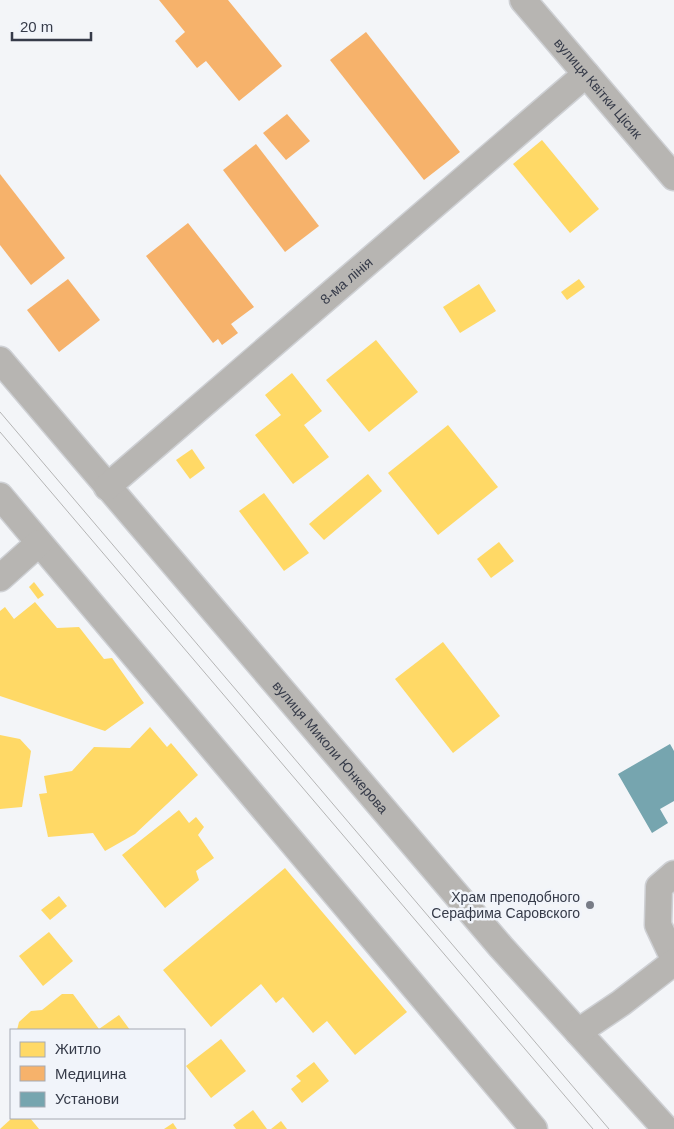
<svg xmlns="http://www.w3.org/2000/svg" width="674" height="1129" viewBox="0 0 674 1129" font-family="Arial,sans-serif">
<style>
.homes{fill:#ffd966}
.health{fill:#f6b26b}
.public{fill:#76a5af}
.lines{fill:none;stroke-linecap:round;stroke-linejoin:round}
.minor-casing{stroke:#ced0d4;stroke-width:29}
.minor{stroke:#b7b5b2;stroke-width:26}
.tram{stroke:#b5b5b5;stroke-width:1}
.poi-dot{fill:#787c86;stroke:#f1f4fa;stroke-width:2}
.labels{text-anchor:middle;dominant-baseline:central;stroke-width:5;stroke-linejoin:round;paint-order:stroke}
.street-label{font-size:14px;fill:#363b49;stroke:#f1f4fa}
.poi-label{font-size:14px;fill:#363b49;stroke:#f1f4fa;text-anchor:end}
</style>
<rect width="100%" height="100%" fill="#f3f5f8"/>
<g class="homes">
<polygon points="542,140 599,209 570,233 513,164"/>
<polygon points="579,279 585,287 567,300 561,292"/>
<polygon points="479,284 496,311 460,333 443,307"/>
<polygon points="376,340 418,392 369,432 326,380"/>
<polygon points="292,373 322,411 304,425 329,457 293,484 255,435 281,415 265,395"/>
<polygon points="448,425 498,487 438,535 388,473"/>
<polygon points="192,449 205,468 190,479 176,460"/>
<polygon points="368,474 382,491 324,540 309,524"/>
<polygon points="264,493 309,553 284,571 239,511"/>
<polygon points="499,542 514,561 491,578 477,559"/>
<polygon points="34,582 44,595 38,599 29,587"/>
<polygon points="35,602 57,628 79,627 104,659 112,658 144,703 105,731 0,696 0,611 5,607 14,619"/>
<polygon points="443,642 500,716 453,753 395,679"/>
<polygon points="150,727 167,747 171,743 198,775 135,834 105,851 93,833 48,837 39,794 47,793 44,776 72,771 94,747 130,748"/>
<polygon points="0,735 20,739 31,751 22,807 0,809"/>
<polygon points="179,810 189,823 196,817 204,827 198,835 214,858 196,871 199,880 165,908 122,855"/>
<polygon points="285,868 407,1012 355,1055 327,1021 313,1033 283,997 276,1003 261,984 211,1027 163,970"/>
<polygon points="59,896 67,906 50,920 41,910"/>
<polygon points="49,932 73,961 43,986 19,956"/>
<polygon points="62,994 73,994 99,1029 119,1015 130,1030 17,1030 19,1022 31,1011 42,1010"/>
<polygon points="221,1039 246,1071 211,1098 186,1066"/>
<polygon points="314,1062 329,1081 302,1103 291,1089 301,1081 296,1076"/>
<polygon points="253,1110 267,1129 236,1129 233,1125"/>
<polygon points="12,1118 30,1118 39,1129 0,1129"/>
<polygon points="281,1121 287,1129 271,1129"/>
<polygon points="173,1123 177,1129 164,1129"/>
</g>
<g class="health">
<polygon points="159,0 228,0 282,66 239,101 206,61 197,68 175,41 185,32"/>
<polygon points="366,32 460,152 424,180 330,60"/>
<polygon points="287,114 310,141 286,160 263,133"/>
<polygon points="256,144 319,226 285,252 223,170"/>
<polygon points="0,174 65,258 31,285 0,245"/>
<polygon points="188,223 254,307 231,324 238,333 222,345 218,339 213,343 146,256"/>
<polygon points="68,279 100,320 59,352 27,310"/>
</g>
<polygon class="public" points="670,744 674,751 674,801 660,809 668,823 652,833 618,774"/>
<g class="lines">
<g class="minor-casing">
<g id="minor">
<path id="s1" d="M523,0L674,177"/>
<path id="s2" d="M0,360L501,947L666,1129"/>
<path id="s3" d="M107,487L586,74"/>
<polyline points="0,496 534,1129"/>
<polyline points="0,578 39,543"/>
<polyline points="674,874 659,887 658,925 674,959"/>
<polyline points="578,1032 621,1003 674,962"/>
</g>
</g>
<use href="#minor" class="minor"/>
<g class="tram">
<polyline points="0,412 609,1129"/>
<polyline points="0,432 593,1129"/>
</g>
</g>
<circle class="poi-dot" cx="590" cy="905" r="5"/>
<g class="labels">
<g class="street-label">
<text stroke="none"><textPath href="#s1" startOffset="116">вулиця Квітки Цісик</textPath></text>
<text stroke="none"><textPath href="#s3" startOffset="316">8-ма лінія</textPath></text>
<text stroke="none"><textPath href="#s2" startOffset="509">вулиця Миколи Юнкерова</textPath></text>
</g>
<g class="poi-label">
<text x="580" y="897">Храм преподобного<tspan x="580" dy="16">Серафима Саровского</tspan></text>
</g>
</g>
<rect x="10" y="1029" width="175" height="90" fill="#f1f4fa" stroke="#a6aab3"/>
<rect x="20" y="1042" width="25" height="15" fill="#ffd966" stroke="#a6aab3"/>
<text x="55" y="1054" font-size="15" fill="#363b49">Житло</text>
<rect x="20" y="1066" width="25" height="15" fill="#f6b26b" stroke="#a6aab3"/>
<text x="55" y="1079" font-size="15" fill="#363b49">Медицина</text>
<rect x="20" y="1092" width="25" height="15" fill="#76a5af" stroke="#a6aab3"/>
<text x="55" y="1104" font-size="15" fill="#363b49">Установи</text>
<path d="M12 32v8h79v-8" fill="none" stroke="#363b49" stroke-width="2.5"/>
<text x="20" y="32" font-size="15" fill="#363b49" stroke="#f1f4fa" stroke-width="4" paint-order="stroke">20 m</text>
</svg>
